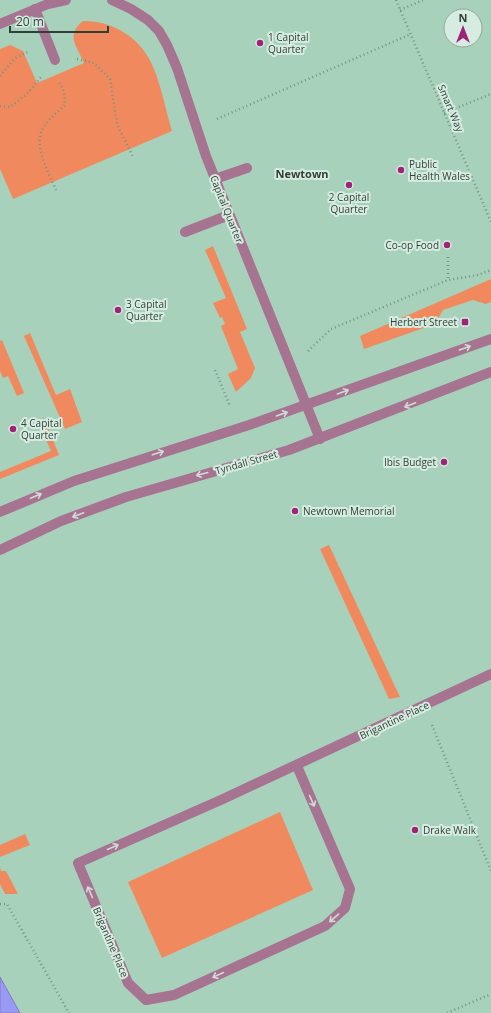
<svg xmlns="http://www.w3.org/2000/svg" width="491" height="1013" viewBox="0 0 491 1013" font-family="'Open Sans',sans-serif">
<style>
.green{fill:#f08a5e}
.water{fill:#9b99f6;stroke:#7b7ebd}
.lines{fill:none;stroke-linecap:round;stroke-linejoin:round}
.path{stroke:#759484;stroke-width:2.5;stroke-dasharray:1 3;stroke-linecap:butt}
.minor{stroke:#a67391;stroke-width:10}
.oneway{stroke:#d0dad5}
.poi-dot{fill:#9f2479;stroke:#d7ece1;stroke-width:1.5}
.labels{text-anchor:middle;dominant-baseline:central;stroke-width:4;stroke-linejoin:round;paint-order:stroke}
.poi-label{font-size:10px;fill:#2f4038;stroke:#d7ece1;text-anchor:start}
.street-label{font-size:10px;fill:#2f4038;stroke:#d7ece1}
.neighbourhood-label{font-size:11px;font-weight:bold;fill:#2f4038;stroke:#d7ece1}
</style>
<rect width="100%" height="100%" fill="#a8d1bc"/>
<g class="green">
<path d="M83,21C108,20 135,34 148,57C160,77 165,108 172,131L13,199L0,169V49L10,45L23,51L37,83L84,63C77,46 65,35 83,21Z"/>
<polygon points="213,246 247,329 240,332 255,368 251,378 236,392 228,374 238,369 221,326 225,324 222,317 220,318 213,303 226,298 205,250"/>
<polygon points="491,279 491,302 486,304 473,300 443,310 435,324 364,349 360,336"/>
<polygon points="30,333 56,395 70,389 82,422 65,429 24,336"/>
<polygon points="2,340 24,393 17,396 8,376 3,378 0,371 0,341"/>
<polygon points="44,418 59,455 0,479 0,472 51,451 38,421"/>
<polygon points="329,545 400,697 389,699 320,549"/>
<polygon points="280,812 313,890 162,958 128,882"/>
<polygon points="25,834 30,845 0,857 0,845"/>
<polygon points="0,867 1,871 6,871 18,894 5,894 0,884"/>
</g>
<polygon class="water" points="0,977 20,1013 0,1013"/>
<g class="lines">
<g class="path">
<polyline points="396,0 491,222"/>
<polyline points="400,10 423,0"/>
<polyline points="77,59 94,63 110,79 117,124 133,157"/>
<polyline points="0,76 15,58 28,52"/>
<polyline points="0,106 10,107 26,95 41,77"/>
<polyline points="444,113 491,94"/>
<polyline points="217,119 411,34"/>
<path d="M56,190C50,176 37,151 40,136C42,124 56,113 65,105L64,91L59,82"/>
<polyline points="448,257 448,280"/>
<polyline points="308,351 331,329 448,280 478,275 491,270"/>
<polyline points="215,370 230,406"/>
<polyline points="432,725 491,871"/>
<polyline points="0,904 7,904 69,1013"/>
<polyline points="447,1013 491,994"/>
</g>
<g class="minor">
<polyline points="112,0 131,9 148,20 159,31 167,45 177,68 206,156 320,439"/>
<polyline points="35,9 55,60"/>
<polyline points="0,24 48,4 66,0"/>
<polyline points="215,179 247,168"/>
<polyline points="185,232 229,215"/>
<polyline points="0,512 74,481 249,425 491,339"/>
<polyline points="0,550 61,521 126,497 289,450 491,372"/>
<polyline points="297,766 350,889 345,908 325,926 174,995 146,1000 128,983 78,863 223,799 491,674"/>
</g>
</g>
<defs><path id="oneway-shaft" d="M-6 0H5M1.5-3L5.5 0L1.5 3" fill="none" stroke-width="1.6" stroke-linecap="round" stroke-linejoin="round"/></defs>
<g class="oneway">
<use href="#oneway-shaft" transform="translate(465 348) rotate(-20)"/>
<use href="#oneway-shaft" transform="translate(343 392) rotate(-20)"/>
<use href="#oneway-shaft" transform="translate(410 405) rotate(159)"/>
<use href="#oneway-shaft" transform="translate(282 414) rotate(-19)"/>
<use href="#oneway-shaft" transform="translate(158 453) rotate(-18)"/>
<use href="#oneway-shaft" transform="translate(202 474) rotate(165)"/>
<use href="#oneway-shaft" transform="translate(36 496) rotate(-23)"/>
<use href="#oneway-shaft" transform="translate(78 515) rotate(159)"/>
<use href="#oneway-shaft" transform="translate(312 801) rotate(66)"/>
<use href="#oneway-shaft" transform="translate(113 847) rotate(-24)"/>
<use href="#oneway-shaft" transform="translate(90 892) rotate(-113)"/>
<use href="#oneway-shaft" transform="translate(334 918) rotate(139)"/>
<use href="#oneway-shaft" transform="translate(218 975) rotate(155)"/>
</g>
<g class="poi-dot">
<circle cx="260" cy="43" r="4"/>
<circle cx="401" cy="170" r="4"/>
<circle cx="349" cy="185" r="4"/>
<circle cx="447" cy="245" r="4"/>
<circle cx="118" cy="310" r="4"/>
<rect x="461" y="318" width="8" height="8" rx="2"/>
<circle cx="13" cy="429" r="4"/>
<circle cx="444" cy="462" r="4"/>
<circle cx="295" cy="511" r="4"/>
<circle cx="415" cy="830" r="4"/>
</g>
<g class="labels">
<g class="poi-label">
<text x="268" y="37">1 Capital<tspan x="268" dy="12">Quarter</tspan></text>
<text x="409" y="164">Public<tspan x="409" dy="12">Health Wales</tspan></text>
<text x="349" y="197" text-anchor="middle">2 Capital<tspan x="349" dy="12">Quarter</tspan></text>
<text x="439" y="245" text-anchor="end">Co-op Food</text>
<text x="126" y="304">3 Capital<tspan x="126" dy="12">Quarter</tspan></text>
<text x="457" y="322" text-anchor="end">Herbert Street</text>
<text x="21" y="423">4 Capital<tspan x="21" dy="12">Quarter</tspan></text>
<text x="436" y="462" text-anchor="end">Ibis Budget</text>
<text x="303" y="511">Newtown Memorial</text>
<text x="423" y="830">Drake Walk</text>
</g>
<g class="street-label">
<text transform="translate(451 108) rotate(67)">Smart Way</text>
<text transform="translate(227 209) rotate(68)">Capital Quarter</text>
<text transform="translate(246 462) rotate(-16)">Tyndall Street</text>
<text transform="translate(394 720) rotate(-25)">Brigantine Place</text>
<text transform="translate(111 942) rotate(67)">Brigantine Place</text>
</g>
<g class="neighbourhood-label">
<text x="302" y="173">Newtown</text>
</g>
</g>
<g transform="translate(463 28)"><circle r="19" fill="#d7ece1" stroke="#94a79d"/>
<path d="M0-3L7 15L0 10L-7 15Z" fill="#9f2479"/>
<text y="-6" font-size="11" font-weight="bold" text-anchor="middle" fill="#2f4038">N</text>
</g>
<path d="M10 26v6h98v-6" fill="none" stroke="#2f4038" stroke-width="2"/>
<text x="16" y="26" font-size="12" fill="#2f4038" stroke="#d7ece1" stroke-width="3" paint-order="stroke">20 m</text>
</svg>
